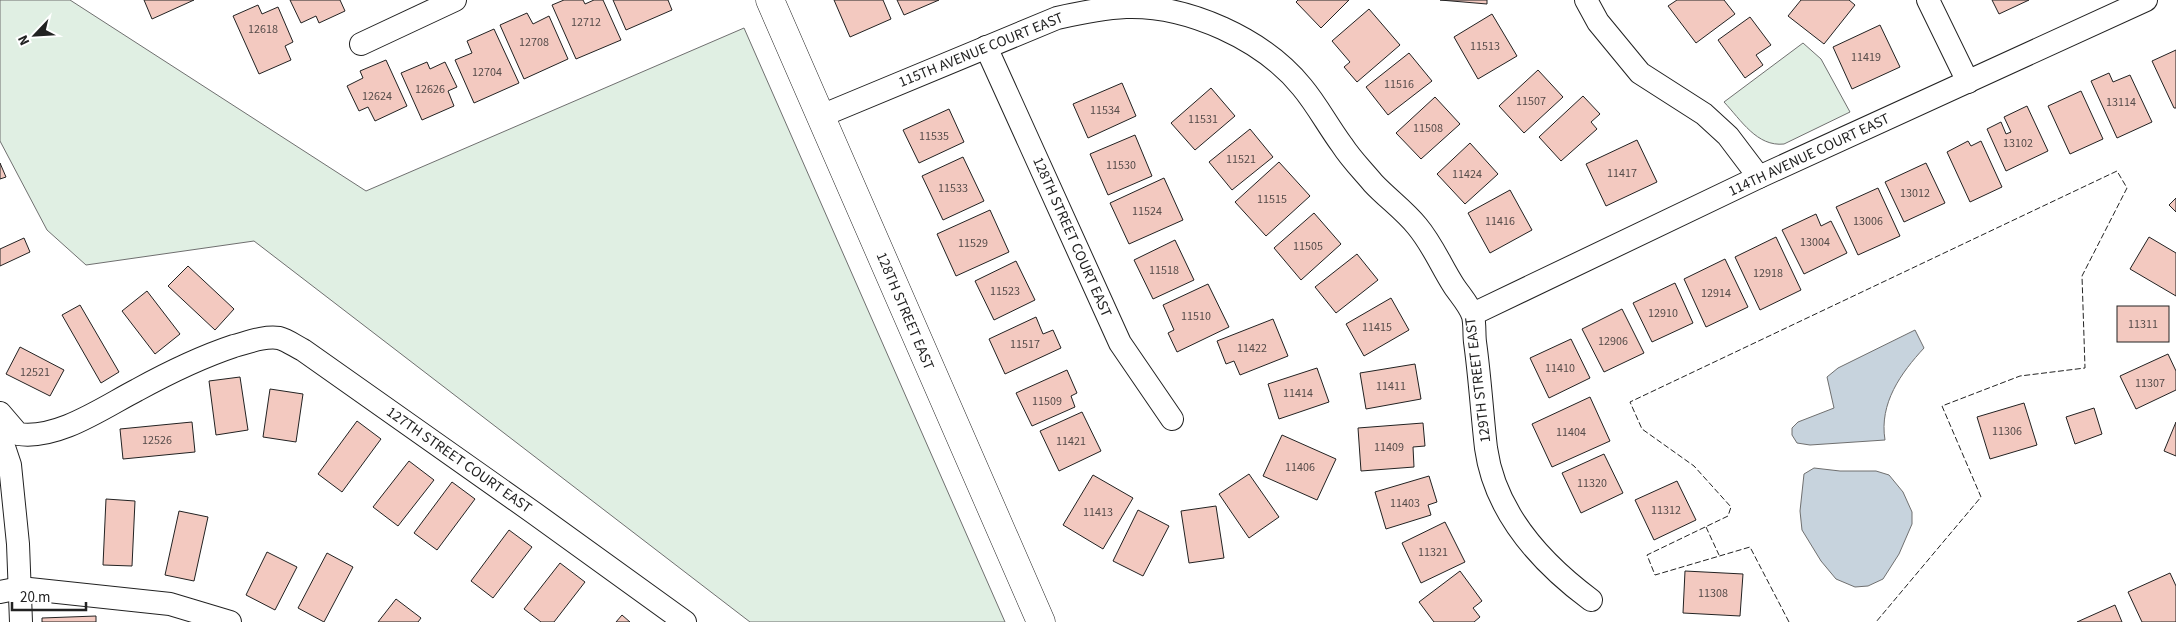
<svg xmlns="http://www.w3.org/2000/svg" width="2176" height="622" viewBox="0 0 2176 622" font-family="'Source Sans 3',sans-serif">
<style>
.green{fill:#e0efe3;stroke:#6f6f6f}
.water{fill:#c7d3dd;stroke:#6f6f6f}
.building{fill:#f3c9c0;stroke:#222}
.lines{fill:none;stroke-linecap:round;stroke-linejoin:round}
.minor-casing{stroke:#222;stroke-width:24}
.tertiary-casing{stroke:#222;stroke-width:29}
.minor{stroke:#fff;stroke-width:22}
.tertiary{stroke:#fff;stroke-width:28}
.fence{stroke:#222;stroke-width:1;stroke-dasharray:6 2.5;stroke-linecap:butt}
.labels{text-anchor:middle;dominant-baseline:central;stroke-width:4;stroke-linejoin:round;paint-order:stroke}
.number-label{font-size:12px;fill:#564c4a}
.street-label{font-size:15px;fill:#222;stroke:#fff}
</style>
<rect width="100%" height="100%" fill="#fff"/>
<g class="green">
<polygon points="0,0 70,0 366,191 744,28 1005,622 750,622 254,241 86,265 47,230 0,141"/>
<path d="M1803,43L1821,59L1850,112L1784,144C1757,147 1741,120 1724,102Z"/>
</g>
<g class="water">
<path d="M1915,330L1924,348C1901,373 1879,403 1885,440L1810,445L1797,443L1792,435V428L1798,422L1834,408L1827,377L1838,368Z"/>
<polygon points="1814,468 1840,471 1876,471 1889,475 1903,492 1912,512 1912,524 1899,554 1883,579 1868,586 1855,587 1836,579 1821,561 1802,530 1800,511 1804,474"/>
</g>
<g class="building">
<polygon points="144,0 194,0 152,19"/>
<polygon points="290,0 340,0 345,11 319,23 316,16 301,23"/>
<polygon points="564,0 583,0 585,4 594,0 603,0 621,40 576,59 552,5"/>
<polygon points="613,0 668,0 672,10 626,30"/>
<polygon points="834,0 883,0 891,19 850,37"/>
<polygon points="897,0 939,0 904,15"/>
<polygon points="1298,0 1349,0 1321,28 1296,2"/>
<polygon points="1440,0 1487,0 1487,4"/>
<polygon points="1677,0 1724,0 1735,14 1696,43 1668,6"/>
<polygon points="1801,0 1849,0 1855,5 1824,44 1788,16"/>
<polygon points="1992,0 2029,0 1999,14"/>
<polygon points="258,5 262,14 278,7 293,42 285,46 291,60 259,74 233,16"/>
<polygon points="1369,9 1400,45 1357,82 1344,67 1350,62 1332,41"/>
<polygon points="527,13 533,24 549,16 568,59 524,79 500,25"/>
<polygon points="1492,14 1517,56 1478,79 1454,37"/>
<polygon points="1750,17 1771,45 1756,55 1763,65 1745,78 1718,40"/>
<polygon points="1880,25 1900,67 1852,89 1833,47"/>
<polygon points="494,29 519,83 474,103 455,60 472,53 467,41"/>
<polygon points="2176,50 2176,108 2174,108 2152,61"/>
<polygon points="1409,53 1432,81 1388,115 1366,87"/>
<polygon points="386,60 407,106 375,121 368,107 359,111 347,86 363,78 360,71"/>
<polygon points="427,62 430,69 445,62 457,87 448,91 454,106 422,120 401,73"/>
<polygon points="1538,70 1563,97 1524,133 1499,106"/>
<polygon points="2109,73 2113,82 2130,75 2152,122 2117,138 2091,81"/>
<polygon points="1122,83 1136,116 1088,138 1073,104"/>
<polygon points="1211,88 1235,116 1195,150 1171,123"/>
<polygon points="2081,91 2103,139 2070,154 2048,106"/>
<polygon points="1583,96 1600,114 1591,122 1597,129 1561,161 1539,137"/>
<polygon points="1435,97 1460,124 1421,159 1396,133"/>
<polygon points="2027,106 2048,151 2006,171 1987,129 2001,122 2006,134 2011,132 2004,117"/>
<polygon points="949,109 964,142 919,163 903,130"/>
<polygon points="1250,129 1273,157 1232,190 1209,162"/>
<polygon points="1135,135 1152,176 1108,195 1090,154"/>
<polygon points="1637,140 1657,182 1606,206 1586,164"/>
<polygon points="1968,141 1971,146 1981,141 2002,187 1970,202 1947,152"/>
<polygon points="1470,143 1498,174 1465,204 1437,174"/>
<polygon points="963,157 984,201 943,220 922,176"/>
<polygon points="1279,162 1310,196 1266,236 1235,202"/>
<polygon points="0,163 6,177 0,179"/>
<polygon points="1926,163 1945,203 1904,222 1885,182"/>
<polygon points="1164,178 1183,220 1129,244 1110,203"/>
<polygon points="1878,188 1900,236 1858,255 1836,207"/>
<polygon points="1510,190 1532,230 1490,253 1468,213"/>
<polygon points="2176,198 2176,212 2169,205"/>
<polygon points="990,210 1009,252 956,276 937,234"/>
<polygon points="1314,213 1341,244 1301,280 1274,248"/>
<polygon points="1816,214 1821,226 1831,221 1847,253 1804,274 1782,230"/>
<polygon points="1776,237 1801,290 1760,310 1735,257"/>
<polygon points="2149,237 2176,253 2176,296 2130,269"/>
<polygon points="24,238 30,252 0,266 0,249"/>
<polygon points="1175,240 1194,280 1153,299 1134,260"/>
<polygon points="1357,254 1378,280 1336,313 1315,287"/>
<polygon points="1725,259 1748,307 1706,327 1684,279"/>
<polygon points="1016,261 1035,300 994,320 975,281"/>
<polygon points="188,266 234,309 215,330 168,286"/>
<polygon points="1675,283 1693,323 1652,342 1633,303"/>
<polygon points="1208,284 1229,327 1177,352 1168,333 1174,330 1163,305"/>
<polygon points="147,291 180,334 155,354 122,311"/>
<polygon points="1391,298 1409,330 1364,356 1346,324"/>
<polygon points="80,305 119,372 101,383 62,315"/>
<rect x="2117" y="306" width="52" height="36"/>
<polygon points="1622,309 1644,353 1604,372 1582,329"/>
<polygon points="1036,317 1043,334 1053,330 1061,348 1005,374 989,339"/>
<polygon points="1273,319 1288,356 1240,375 1234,361 1226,364 1217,341"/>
<polygon points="1571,339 1590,378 1549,398 1530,358"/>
<polygon points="20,347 64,370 50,396 6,374"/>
<polygon points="2168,354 2176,371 2176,390 2136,409 2120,376"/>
<polygon points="1415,364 1421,399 1366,409 1360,373"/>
<polygon points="1317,368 1329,402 1279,419 1268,384"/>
<polygon points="1067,370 1077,393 1071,396 1075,407 1032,426 1016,393"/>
<polygon points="240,377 248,430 216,435 209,381"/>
<polygon points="270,389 303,394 296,442 263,437"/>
<polygon points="1590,397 1610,441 1552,467 1532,424"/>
<polygon points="2024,403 2037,445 1990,459 1977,417"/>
<polygon points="2094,408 2102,434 2075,444 2066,417"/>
<polygon points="1082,412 1101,451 1059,471 1040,431"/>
<polygon points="357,421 381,439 342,492 318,474"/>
<polygon points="192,422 195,452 123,459 120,429"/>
<polygon points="2176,422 2176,456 2164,451"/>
<polygon points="1423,423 1425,446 1413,447 1414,467 1361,471 1358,428"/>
<polygon points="1282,435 1336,459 1317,500 1263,476"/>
<polygon points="1604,454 1623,493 1581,513 1562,473"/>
<polygon points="409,461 434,480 398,526 373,507"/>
<polygon points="1249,474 1279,517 1249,538 1219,494"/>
<polygon points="1093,475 1133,498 1103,549 1063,525"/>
<polygon points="1429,476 1437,502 1428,505 1431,515 1386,529 1375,492"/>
<polygon points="1677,481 1696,520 1654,540 1635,500"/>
<polygon points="452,482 475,499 437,550 414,533"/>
<polygon points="106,499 135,501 132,566 103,565"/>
<polygon points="1216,506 1224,558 1189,563 1181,511"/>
<polygon points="1138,510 1169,526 1143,576 1113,561"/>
<polygon points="179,511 208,517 194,581 165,575"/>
<polygon points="1445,522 1465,562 1421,583 1402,543"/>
<polygon points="509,530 532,547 493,598 471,581"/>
<polygon points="267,552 297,567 275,610 246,595"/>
<polygon points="327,553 353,567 324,622 298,608"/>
<polygon points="560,563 585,582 554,622 541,622 524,609"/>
<polygon points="1460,571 1482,601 1473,608 1480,617 1474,622 1434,622 1419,602"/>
<polygon points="1685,571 1743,574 1740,616 1683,613"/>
<polygon points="2170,573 2176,586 2176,622 2142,622 2128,592"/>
<polygon points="396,599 421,618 418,622 378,622"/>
<polygon points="2115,605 2122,622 2077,622"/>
<polygon points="622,615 630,622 616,622"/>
<polygon points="96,616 96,622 42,622 42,618"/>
</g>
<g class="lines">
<g class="minor-casing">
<g id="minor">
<polyline points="1586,0 1598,22 1640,73 1704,114 1728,136 1759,177"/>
<polyline points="1928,0 1968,82"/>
<polyline points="361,44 455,0"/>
<polyline points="986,47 1120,343 1172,419"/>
<path d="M821,116L1057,18C1079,13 1103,8 1126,7C1188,5 1263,39 1302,87C1317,105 1328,126 1342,145C1351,159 1363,171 1373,183C1387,198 1404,210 1417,226C1433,245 1441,266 1454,286C1460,295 1470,306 1473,316C1475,324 1474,334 1475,342C1480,378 1482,413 1486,448C1495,513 1540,562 1591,600"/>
<polyline points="1473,314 1759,177 2146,0"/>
<path d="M0,413L18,434C58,440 104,407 137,390C168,373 201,357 234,346C249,342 264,336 279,338C287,340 295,346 303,350L534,513L685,622"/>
<polyline points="0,435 10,465 18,544 21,622"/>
<polyline points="0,592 20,588 170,604 230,622"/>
</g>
</g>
<g class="tertiary-casing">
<polyline id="tertiary" points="770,0 1041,622"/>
</g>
<use href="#minor" class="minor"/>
<use href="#tertiary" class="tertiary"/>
<g class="fence">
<polyline points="1706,527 1719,555"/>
<polyline points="1789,622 1750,547 1655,575 1647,555 1728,516 1731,507 1694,466 1642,429 1630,402 2117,171 2127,188 2082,276 2085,368 2020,376 1942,406 1981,497 1876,622"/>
</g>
</g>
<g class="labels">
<g class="number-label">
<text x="586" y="22">12712</text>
<text x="263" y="29">12618</text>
<text x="534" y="42">12708</text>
<text x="1485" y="46">11513</text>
<text x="1866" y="57">11419</text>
<text x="487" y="72">12704</text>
<text x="1399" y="84">11516</text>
<text x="430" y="89">12626</text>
<text x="377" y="96">12624</text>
<text x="1531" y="101">11507</text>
<text x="2121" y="102">13114</text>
<text x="1105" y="110">11534</text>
<text x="1203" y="119">11531</text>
<text x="1428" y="128">11508</text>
<text x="934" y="136">11535</text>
<text x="2018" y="143">13102</text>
<text x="1241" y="159">11521</text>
<text x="1121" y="165">11530</text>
<text x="1622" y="173">11417</text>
<text x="1467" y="174">11424</text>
<text x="953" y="188">11533</text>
<text x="1915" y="193">13012</text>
<text x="1272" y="199">11515</text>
<text x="1147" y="211">11524</text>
<text x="1500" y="221">11416</text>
<text x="1868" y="221">13006</text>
<text x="1815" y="242">13004</text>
<text x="973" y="243">11529</text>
<text x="1308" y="246">11505</text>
<text x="1164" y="270">11518</text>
<text x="1768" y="273">12918</text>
<text x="1005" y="291">11523</text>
<text x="1716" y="293">12914</text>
<text x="1663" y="313">12910</text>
<text x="1196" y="316">11510</text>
<text x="2143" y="324">11311</text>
<text x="1377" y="327">11415</text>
<text x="1613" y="341">12906</text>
<text x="1025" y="344">11517</text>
<text x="1252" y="348">11422</text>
<text x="1560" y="368">11410</text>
<text x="35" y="372">12521</text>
<text x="2150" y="383">11307</text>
<text x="1391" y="386">11411</text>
<text x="1298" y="393">11414</text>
<text x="1047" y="401">11509</text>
<text x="2007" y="431">11306</text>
<text x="1571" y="432">11404</text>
<text x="157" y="440">12526</text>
<text x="1071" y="441">11421</text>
<text x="1389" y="447">11409</text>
<text x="1300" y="467">11406</text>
<text x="1592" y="483">11320</text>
<text x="1405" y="503">11403</text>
<text x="1666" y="510">11312</text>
<text x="1098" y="512">11413</text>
<text x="1433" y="552">11321</text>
<text x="1713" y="593">11308</text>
</g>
<g class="street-label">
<text transform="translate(981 50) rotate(-22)">115TH AVENUE COURT EAST</text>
<text transform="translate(1809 155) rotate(-25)">114TH AVENUE COURT EAST</text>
<text transform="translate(1072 237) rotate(66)">128TH STREET COURT EAST</text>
<text transform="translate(905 311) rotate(67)">128TH STREET EAST</text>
<text transform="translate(1478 380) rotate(-97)">129TH STREET EAST</text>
<text transform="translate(459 460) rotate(35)">127TH STREET COURT EAST</text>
</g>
</g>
<g transform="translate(35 35) rotate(245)" stroke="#ffffff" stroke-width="4" paint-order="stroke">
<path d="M0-4L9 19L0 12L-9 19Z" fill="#222222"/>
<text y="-8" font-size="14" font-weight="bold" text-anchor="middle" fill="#222222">N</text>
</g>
<path d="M12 602v8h74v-8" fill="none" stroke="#222222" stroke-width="2.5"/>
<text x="20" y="602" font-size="15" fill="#222222" stroke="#ffffff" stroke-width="4" paint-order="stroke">20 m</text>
</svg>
